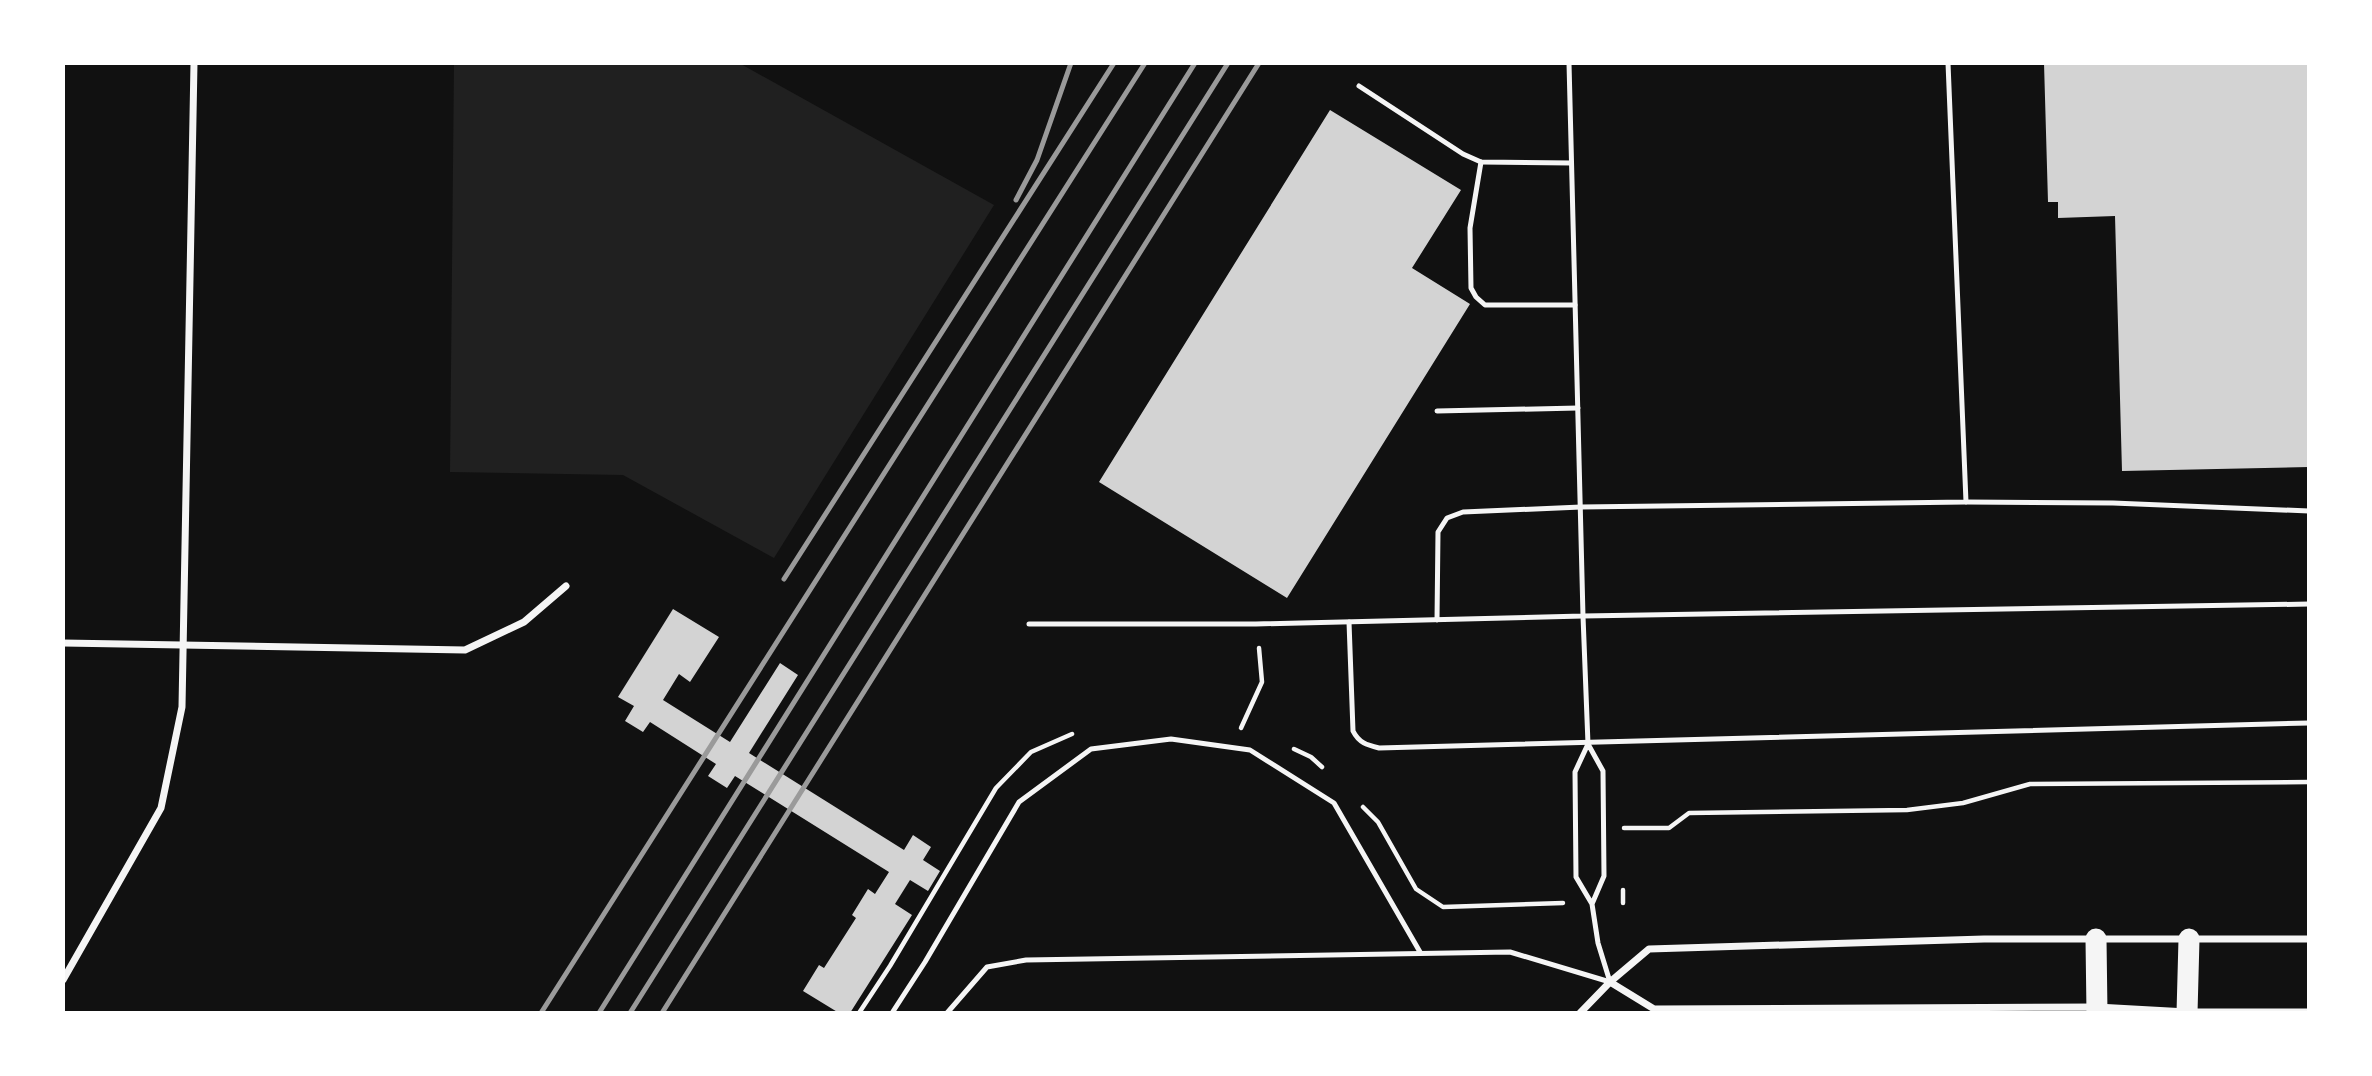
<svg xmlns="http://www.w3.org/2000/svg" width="2372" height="1076" viewBox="0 0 2372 1076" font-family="Karla,sans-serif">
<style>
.green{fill:#202020}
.building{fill:#d3d3d3}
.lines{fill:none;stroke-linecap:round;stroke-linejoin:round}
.path{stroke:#f5f5f5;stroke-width:4.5}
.service{stroke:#f5f5f5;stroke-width:5}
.minor{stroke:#f5f5f5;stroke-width:7}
.motorway{stroke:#f5f5f5;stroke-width:21}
.rail{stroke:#9a9a9a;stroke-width:5}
</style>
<rect width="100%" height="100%" fill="#111"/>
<polygon class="green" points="454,63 739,63 994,205 774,558 623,475 450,472"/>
<g class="building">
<polygon points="2044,63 2309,63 2309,467 2122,471 2115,216 2058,218 2058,202 2048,202"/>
<polygon points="1330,110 1461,190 1412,268 1470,304 1287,598 1099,482"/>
<polygon points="673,609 719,637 690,682 679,674 663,700 730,742 780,663 798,675 749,753 904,850 913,835 931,847 923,860 940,871 928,891 910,880 895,904 912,915 850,1013 839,1013 803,991 819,965 824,968 856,918 852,915 868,889 875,894 889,872 735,776 727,788 708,776 716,764 650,722 643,732 625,721 634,706 618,697"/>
</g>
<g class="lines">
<g class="path">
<polyline points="1241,728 1262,682 1259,648"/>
<polyline points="1294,749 1311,757 1322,767"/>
<polyline points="1363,807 1378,822 1416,889 1443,907 1563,903"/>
<polyline points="1624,828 1669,828 1689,813 1907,810 1963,803 2030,784 2309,782"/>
<polyline points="1623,890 1623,903"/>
<polyline points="859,1013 890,966 996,788 1031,752 1072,734"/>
</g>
<g class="service">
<polyline points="1359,86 1463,154 1481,162 1571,163"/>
<polyline points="1481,162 1470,228 1471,288 1476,297 1485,305 1575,305"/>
<polyline points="1437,411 1578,408"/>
<polyline points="1966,502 2113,503 2309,511"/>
<polyline points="1437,620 1438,532 1447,518 1463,512 1581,507 1966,502 1948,63"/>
<path d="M1349,622L1353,731C1359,743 1367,745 1379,748L2309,723"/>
<polyline points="1029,624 1256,624 1583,616 1569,63"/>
<polyline points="1588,744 1583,616 2309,604"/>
<polyline points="1592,904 1604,876 1603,771 1588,744 1575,772 1576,877 1592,904 1598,943 1610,982"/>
<polyline points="892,1013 925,962 1019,802 1091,749 1171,739 1250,750 1334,803 1420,952"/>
<polyline points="947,1013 987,967 1026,960 1510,952 1610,982"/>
</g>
<g class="minor">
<polyline points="63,643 465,650 524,622 566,586"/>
<polyline points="63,980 161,808 182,707 194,63"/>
<polyline points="1610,982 1654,1009 2097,1007 2187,1012 2309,1012"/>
<polyline points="1580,1013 1610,982 1649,949 1984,939 2309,939"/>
</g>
<g class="motorway">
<polyline points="2096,939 2097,1013"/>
<polyline points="2187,1013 2189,939"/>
</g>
<g class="rail">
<polyline points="1016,200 1037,160 1071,63"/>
<polyline points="784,579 1114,63"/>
<polyline points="541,1013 1145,63"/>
<polyline points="599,1013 1195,63"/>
<polyline points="630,1013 1228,63"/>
<polyline points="662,1013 1259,63"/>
</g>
</g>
<rect width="2372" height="1076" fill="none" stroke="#ffffff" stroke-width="130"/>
</svg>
